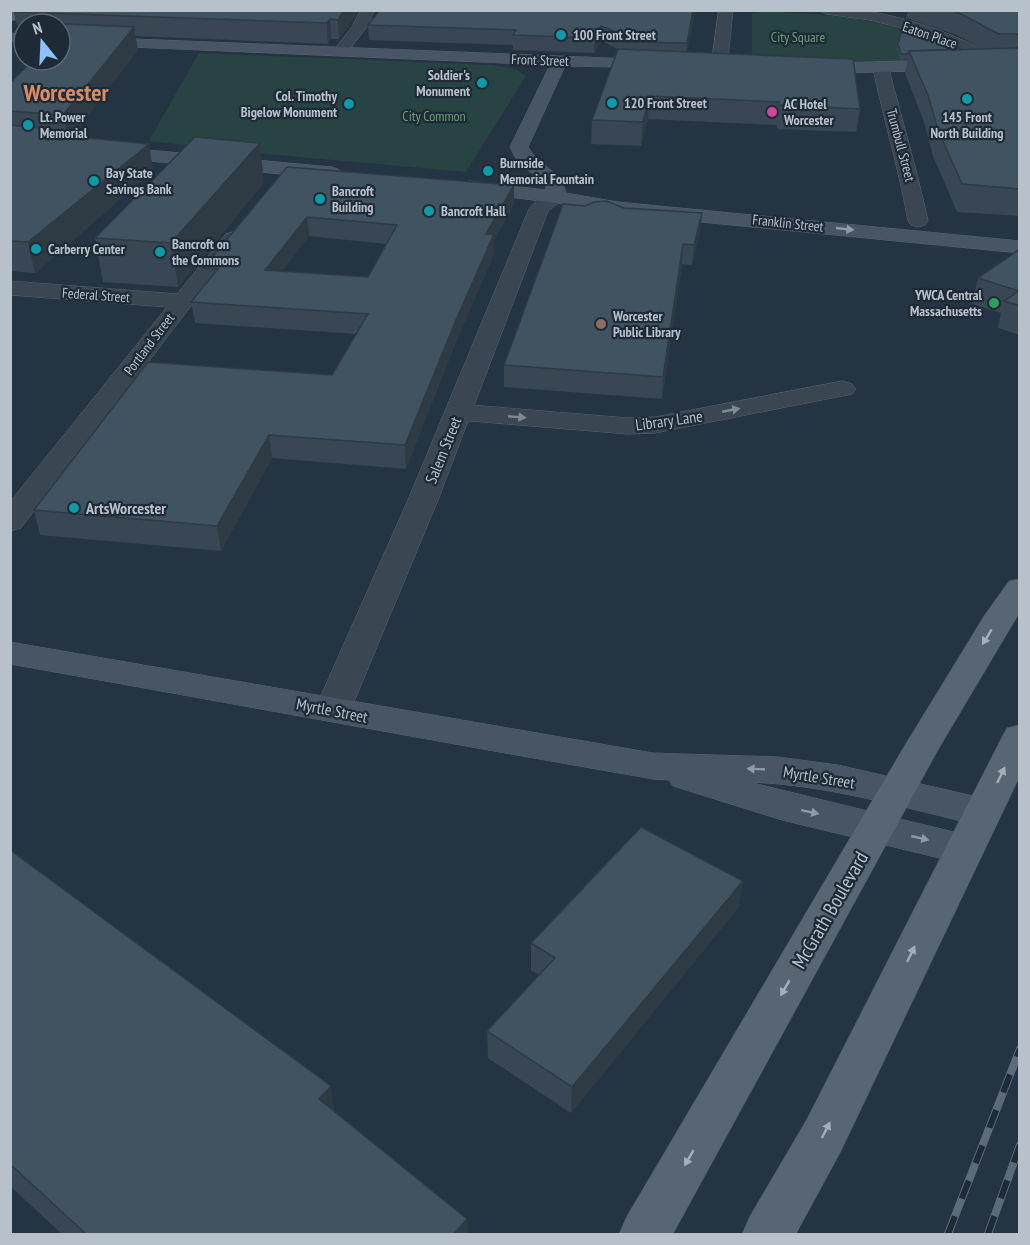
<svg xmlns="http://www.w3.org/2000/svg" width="1030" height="1245" viewBox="0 0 1030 1245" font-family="'PT Sans Narrow',sans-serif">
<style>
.green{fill:#274343}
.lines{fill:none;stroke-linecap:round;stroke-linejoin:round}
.minor-casing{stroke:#58646f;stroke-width:1}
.tertiary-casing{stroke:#58646f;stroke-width:1}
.secondary-casing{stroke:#58646f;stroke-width:1}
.primary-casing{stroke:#434f5b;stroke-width:1}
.minor{fill:#3a4652;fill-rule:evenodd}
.tertiary{fill:#3a4652;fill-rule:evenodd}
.secondary{fill:#475565;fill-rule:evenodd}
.primary{fill:#586572;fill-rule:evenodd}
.rail-casing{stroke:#5c6a79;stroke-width:8}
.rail{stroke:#1e2b37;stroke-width:6;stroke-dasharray:19;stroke-linecap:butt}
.wall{fill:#384753;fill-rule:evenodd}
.shaded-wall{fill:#2e3a44}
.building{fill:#415361;stroke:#2e3a44;stroke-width:1.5;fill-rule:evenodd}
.oneway{fill:#909ba8}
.oneway2{fill:#7f8a95}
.oneway3{fill:#a4afba}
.culture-dot{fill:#0f9aa8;stroke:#1e2b37;stroke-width:2}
.hotel-dot{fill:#d1479c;stroke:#1e2b37;stroke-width:2}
.leisure-dot{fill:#2e9e5b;stroke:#1e2b37;stroke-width:2}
.education-dot{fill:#8d6e63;stroke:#1e2b37;stroke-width:2}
.labels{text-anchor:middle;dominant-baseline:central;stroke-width:4.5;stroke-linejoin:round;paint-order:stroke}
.far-poi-label{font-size:14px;font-weight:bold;fill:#b7c1cc;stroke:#1e2b37;text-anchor:start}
.far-street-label{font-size:14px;fill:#b7c1cc;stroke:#1e2b37}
.far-park-label{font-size:14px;fill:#6d9e74;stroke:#1e2b37}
.street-label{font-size:16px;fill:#b7c1cc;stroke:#1e2b37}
.poi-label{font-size:16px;font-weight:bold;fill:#b7c1cc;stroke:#1e2b37;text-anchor:start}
.near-street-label{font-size:20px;fill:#b7c1cc;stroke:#1e2b37}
.far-town-label{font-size:24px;font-weight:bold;fill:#da8c64;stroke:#1e2b37}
</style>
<rect width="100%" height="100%" fill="#253442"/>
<g class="green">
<path d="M761,11C801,13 875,16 911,34C924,40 937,51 949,59L852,62L752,57V13Z"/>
<polygon points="199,53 493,65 516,69 526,76 466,172 277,155 149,141"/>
</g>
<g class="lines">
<g class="minor-casing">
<g id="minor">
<polygon points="361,10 375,10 366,28 346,54 336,54 333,51 352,27"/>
<path d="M819,10C833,10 847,9 861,11C895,13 980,39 1001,66L999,69H987L950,46L909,30L870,20L826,14Z"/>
<path d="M881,64L889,69C902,120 917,170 928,221L925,225L918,227L911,225L908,221C899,170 884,120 873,69Z"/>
<polygon points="233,232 240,234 244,238 240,242 21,528 10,531 10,502 167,307 10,295 10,281 177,294 226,234"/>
<polygon points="843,381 852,384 856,389 852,394 655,433 628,434 458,420 449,418 445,412 449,406 458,404 628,418 655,417"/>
</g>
</g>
<g class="tertiary-casing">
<g id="tertiary">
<polygon points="719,10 733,10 727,68 719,73 711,68"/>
<polygon points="557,191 564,193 567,197 548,211 438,500 351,709 346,717 333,721 320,717 315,709 408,500 529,209 539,198"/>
</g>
</g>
<g class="secondary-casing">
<g id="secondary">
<polygon points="10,33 24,34 24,42 10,41"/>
<path d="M60,36L658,60L664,62L666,65L664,68L565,66L528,147C538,166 561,170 566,193L618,202L1020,241V253L618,214L557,203L462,191L459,187L462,183L469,181L546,190L545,184L517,161L510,147L550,65L60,44Z"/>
<polygon points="1020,58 1020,68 808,74 800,69 808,64"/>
<polygon points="105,146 331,167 338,169 341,173 338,177 331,179 99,156 96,152 99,148"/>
<path d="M10,642L653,753L778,757L838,765L982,798L996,802L1001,812L996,822L982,826C905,808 829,785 749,782L978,838L984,849L978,860L964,864L782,820L673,786L669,780L653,779C439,742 225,702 10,664Z"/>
</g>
</g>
<g class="primary-casing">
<g id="primary">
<polygon points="10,10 24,10 15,20 10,21"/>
<polygon points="1020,579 1020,612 938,750 673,1234 619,1234 627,1216 902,750 984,616 1009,581"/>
<polygon points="1020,725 1020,776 841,1151 796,1234 742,1234 750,1216 807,1119 1002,737 1007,728"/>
</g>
</g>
<use href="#minor" class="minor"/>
<use href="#tertiary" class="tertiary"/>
<use href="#secondary" class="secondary"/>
<use href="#primary" class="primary"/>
<g class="rail-casing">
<g id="rail">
<polyline points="948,1234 1020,1049"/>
<polyline points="988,1234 1020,1145"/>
</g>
</g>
<use href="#rail" class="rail"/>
</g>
<g class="wall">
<polygon points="13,10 359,10 339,39 331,39 328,44 135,36 138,50 72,136 153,171 35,273 10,271 10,83 60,60 60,24 24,24 24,32 23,32 16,22"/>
<polygon points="380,10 695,10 687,52 860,109 856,132 777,129 777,125 648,119 641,146 591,144 592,120 618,49 601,41 594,53 513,50 513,45 369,40 368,25"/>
<polygon points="905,10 1020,10 1020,216 957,212 933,156 924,122 905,73 908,59 900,59 897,49 898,44 961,49 981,49 957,35 906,18 908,11"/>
<path d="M287,167L514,185V204L494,240V254L456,342L406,469L272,458L221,551L40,535L34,510L332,375L356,334L195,323L191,302L206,285L203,268ZM309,236L386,244L368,277L282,271Z"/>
<polygon points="264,183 178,287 103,282 95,238"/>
<polygon points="700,232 692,265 682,264 662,399 504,387 504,365"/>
<polygon points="1020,249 1020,335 998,328 1001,313 972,304 978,278"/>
<polygon points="10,850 467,1219 468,1234 62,1234 10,1186"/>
<polygon points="743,881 738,908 571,1113 488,1058 487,1031 539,975 531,970 531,943"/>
</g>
<g class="shaded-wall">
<polygon points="344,10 359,10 339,39 338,20"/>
<polygon points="693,10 695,10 686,59 687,43"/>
<polygon points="330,19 331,39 328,44 327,23"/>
<polygon points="601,26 601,41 594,53 595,38"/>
<polygon points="134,27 138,50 69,141 63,115"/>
<polygon points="649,96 648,119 641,146 643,122"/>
<polygon points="260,143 264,183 178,287 171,243"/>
<polygon points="149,144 153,171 35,273 28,242"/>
<polygon points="514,185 514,204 494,240 494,254 456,342 406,469 405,445 486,234"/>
<polygon points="702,213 700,232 692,265 694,245"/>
<polygon points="307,217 309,236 268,290 265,270"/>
<polygon points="683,244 682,264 662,399 663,377"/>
<polygon points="269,435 272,458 221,551 217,526"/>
<polygon points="743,881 738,908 571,1113 572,1087"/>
<polygon points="331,1086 336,1123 319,1099"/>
<polygon points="467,1219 468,1234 454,1234"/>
</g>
<g class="building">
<polygon points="17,10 344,10 338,20 330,19 327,23 18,12"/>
<polygon points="380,10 693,10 687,43 623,42 625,36 601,26 595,38 513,35 516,30 368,25"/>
<polygon points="951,10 1020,10 1020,34 999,34 961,14"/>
<polygon points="65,24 134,27 63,115 10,111 10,83 33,60 60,60 60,29"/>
<polygon points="903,26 950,43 961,49 909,51 909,54 901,54 898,44"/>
<polygon points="1020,48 1020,189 962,184 938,130 929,98 909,51"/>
<polygon points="618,49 853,59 860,109 779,105 779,102 649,96 643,122 592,120"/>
<polygon points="10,125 52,129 48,134 149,144 28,242 10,241"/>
<polygon points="195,137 260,143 171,243 95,238"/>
<path d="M287,167L514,185L486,234H494L456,320L405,445L269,435L217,526L34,510L148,362L332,375L368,314L191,302L218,269L203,268ZM307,217L397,225L368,277L265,270Z"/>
<polygon points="606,201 624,208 702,213 694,245 683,244 663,377 504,365 563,204 585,206 594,202"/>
<polygon points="1020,249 1020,306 1004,301 1019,291 978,278"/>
<polygon points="641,827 743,881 572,1087 487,1031 555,958 531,943"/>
<polygon points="10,850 331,1086 319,1099 467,1219 454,1234 86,1234 10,1164"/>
</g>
<defs><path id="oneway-solid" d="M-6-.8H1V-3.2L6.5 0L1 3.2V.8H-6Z" transform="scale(1.5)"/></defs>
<g class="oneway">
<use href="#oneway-solid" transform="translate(845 229) rotate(6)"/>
<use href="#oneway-solid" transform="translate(756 769) rotate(-177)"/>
<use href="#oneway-solid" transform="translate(810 812) rotate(12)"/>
<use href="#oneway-solid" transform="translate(920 838) rotate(13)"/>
</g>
<g class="oneway2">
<use href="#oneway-solid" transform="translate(731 410) rotate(-11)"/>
<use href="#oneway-solid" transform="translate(517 417) rotate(5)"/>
</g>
<g class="oneway3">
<use href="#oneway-solid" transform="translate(987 637) rotate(121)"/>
<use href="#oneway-solid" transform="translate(1001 775) rotate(-64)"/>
<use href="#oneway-solid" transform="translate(911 954) rotate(-64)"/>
<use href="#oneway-solid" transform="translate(785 988) rotate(120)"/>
<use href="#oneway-solid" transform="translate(826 1130) rotate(-63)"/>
<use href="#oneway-solid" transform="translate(689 1158) rotate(120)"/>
</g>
<g class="culture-dot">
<circle cx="561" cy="35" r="6"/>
<circle cx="482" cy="83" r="6"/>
<circle cx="967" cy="99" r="6"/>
<circle cx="612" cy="103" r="6"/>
<circle cx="349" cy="104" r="6"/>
<circle cx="28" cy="125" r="6"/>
<circle cx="488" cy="171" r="6"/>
<circle cx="94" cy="181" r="6"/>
<circle cx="320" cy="199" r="6"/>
<circle cx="429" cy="211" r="6"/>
<circle cx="36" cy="249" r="6"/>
<circle cx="160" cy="252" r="6"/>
<circle cx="74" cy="508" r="6"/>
</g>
<circle class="hotel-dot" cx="772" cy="112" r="6"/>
<circle class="leisure-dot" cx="994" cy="303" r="6"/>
<circle class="education-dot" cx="601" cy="324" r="6"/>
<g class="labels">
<g class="far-poi-label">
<text x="573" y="35">100 Front Street</text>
<text x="470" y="75" text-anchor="end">Soldier's<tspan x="470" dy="16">Monument</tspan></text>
<text x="337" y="96" text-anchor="end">Col. Timothy<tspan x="337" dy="16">Bigelow Monument</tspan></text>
<text x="624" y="103">120 Front Street</text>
<text x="784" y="104">AC Hotel<tspan x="784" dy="16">Worcester</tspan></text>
<text x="40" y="117">Lt. Power<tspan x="40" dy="16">Memorial</tspan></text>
<text x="967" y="117" text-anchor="middle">145 Front<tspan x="967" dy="16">North Building</tspan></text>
<text x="500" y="163">Burnside<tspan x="500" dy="16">Memorial Fountain</tspan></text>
<text x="106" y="173">Bay State<tspan x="106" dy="16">Savings Bank</tspan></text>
<text x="332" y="191">Bancroft<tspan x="332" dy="16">Building</tspan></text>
<text x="441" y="211">Bancroft Hall</text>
<text x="172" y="244">Bancroft on<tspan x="172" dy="16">the Commons</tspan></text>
<text x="48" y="249">Carberry Center</text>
<text x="982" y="295" text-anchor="end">YWCA Central<tspan x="982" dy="16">Massachusetts</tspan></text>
<text x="613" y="316">Worcester<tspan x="613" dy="16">Public Library</tspan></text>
</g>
<g class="far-street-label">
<text transform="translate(930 35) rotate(19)">Eaton Place</text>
<text transform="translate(540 60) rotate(2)">Front Street</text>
<text transform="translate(901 145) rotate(75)">Trumbull Street</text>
<text transform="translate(788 223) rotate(6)">Franklin Street</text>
<text transform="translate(96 295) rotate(4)">Federal Street</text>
<text transform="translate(149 344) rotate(-53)">Portland Street</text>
</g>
<g class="far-park-label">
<text x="798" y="37">City Square</text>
<text x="434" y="116">City Common</text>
</g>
<g class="street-label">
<text transform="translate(669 420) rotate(-8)">Library Lane</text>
<text transform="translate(443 450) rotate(-68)">Salem Street</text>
<text transform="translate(332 710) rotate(11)">Myrtle Street</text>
<text transform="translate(819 777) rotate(9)">Myrtle Street</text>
</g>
<g class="poi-label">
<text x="86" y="508">ArtsWorcester</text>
</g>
<g class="near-street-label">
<text transform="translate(830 910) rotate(-60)">McGrath Boulevard</text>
</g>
<g class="far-town-label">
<text x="66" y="92">Worcester</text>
</g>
</g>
<rect width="1030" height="1245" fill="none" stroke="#b7c1cc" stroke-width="24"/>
<g transform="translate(42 42) rotate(342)"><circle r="28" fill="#1e2b37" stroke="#5b6773" stroke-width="1.5"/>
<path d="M0-4.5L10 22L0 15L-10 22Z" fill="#8cc1fc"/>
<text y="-9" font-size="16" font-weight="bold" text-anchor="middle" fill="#b7c1cc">N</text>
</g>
</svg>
